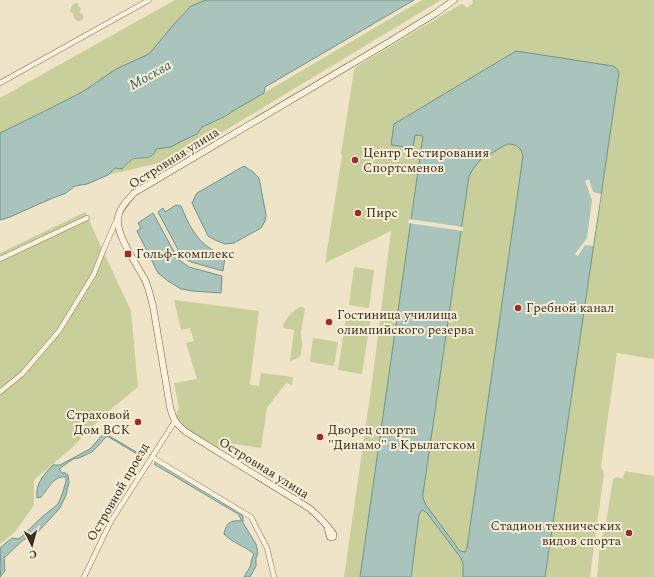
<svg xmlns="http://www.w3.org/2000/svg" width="654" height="577" viewBox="0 0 654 577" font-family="Spectral,serif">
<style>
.green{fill:#c9cf9b}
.water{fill:#a9c4bc;stroke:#6f938a;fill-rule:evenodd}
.pier{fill:#f0e4c8}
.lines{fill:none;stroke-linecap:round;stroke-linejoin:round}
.street-casing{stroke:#8d765c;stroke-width:5.5}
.secondary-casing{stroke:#6f573f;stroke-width:7}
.street{stroke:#faf1dc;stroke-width:4.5}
.secondary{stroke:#faf1dc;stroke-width:6}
.poi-dot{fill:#9e2a2b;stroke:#f7eed8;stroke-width:1.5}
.labels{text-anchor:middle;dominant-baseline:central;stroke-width:4;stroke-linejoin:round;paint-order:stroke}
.poi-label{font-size:13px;fill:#3d2e20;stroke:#f7eed8;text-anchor:start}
.street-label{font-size:13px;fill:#3d2e20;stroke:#f7eed8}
.water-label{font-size:14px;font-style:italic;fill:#2f5d5a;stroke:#f7eed8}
</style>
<rect width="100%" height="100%" fill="#f0e4c8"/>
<g class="green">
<polygon points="175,0 206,0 191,6 175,23 149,54 116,69 84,91 49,109 0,133 0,98"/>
<polygon points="422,0 441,0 171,163 158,163 108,175 115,168 122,169 131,160 150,157 156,149 171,147 202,127 226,117 233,111"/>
<polygon points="472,0 654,0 654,359 617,353 601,466 604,474 595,539 590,577 344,577 372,382 391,231 325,263 342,156 341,154 354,70 356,67 461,4 464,5 467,8 473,3"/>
<polygon points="75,3 78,3 78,6 80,7 81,9 79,12 83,15 83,19 80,21 77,21 74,18 73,13 70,12 71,7"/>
<polygon points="85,212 131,311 138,387 105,414 73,447 34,480 34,505 15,532 0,544 0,253"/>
<polygon points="354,267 374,270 369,308 349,305"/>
<polygon points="174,300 259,311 250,383 251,385 259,386 261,373 293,377 292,385 286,383 267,408 261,448 222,442 219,448 186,429 179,421 176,415 179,407 174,383 197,379 186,343 194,341 190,328 181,330"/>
<path d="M300,307H303L305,309L301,332L302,343L301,355L298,358L290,361L294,330L283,328C284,319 292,311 300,307Z"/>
<polygon points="347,312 371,316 362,374 338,370"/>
<polygon points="313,338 338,342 334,366 310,362"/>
<polygon points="625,471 654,476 654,577 597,577 600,543 606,523 613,479 616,477 623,478"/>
</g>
<g class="water">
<path d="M206,0H414L265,87L264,93L233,111L226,116L202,127L197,134L180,142L171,147L156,149C151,163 140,155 131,160C128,162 125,166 122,169L115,168L108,175L87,184L75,186L66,193L48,200L10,217L0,220V133L49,109L84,91L116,69L149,54L175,23L191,6Z"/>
<path d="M516,51L613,66L617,69L619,73L545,577H463V564L461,558L427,513L423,510L421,511L419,515L411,577H360L423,136L415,135L413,148L391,145L394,124ZM507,144C516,144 521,147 523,156L467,548L465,552L460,551L426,505L423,498V494L469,176L473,169L480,160Z"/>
<polygon points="244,166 253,172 259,178 266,215 265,221 261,228 234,243 225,244 215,240 208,236 192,203 197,193"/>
<path d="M176,205L181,206C188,223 195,239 211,249C215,252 220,254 225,257L223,271L191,262L182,257L158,212L163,208L165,212Z"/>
<polygon points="153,213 178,259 189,267 222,276 221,293 192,291 181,289 168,281 158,273 137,231 141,228 138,223"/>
<path d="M104,433L138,453L137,454L107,436L92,452L79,458L73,459L59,469L63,474L64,472L68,475L69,482L66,495L60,508L35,535L23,540L4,558L5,571L0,577L1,568L0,551L1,547L12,538L19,539L41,518L58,504L63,492L66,481V477C54,475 48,489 41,497L37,498C35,484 44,474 53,465H60L90,449Z"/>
<path d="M156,462L239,512L243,517V523L256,544L258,553L256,558V566L250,577H244L250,567L252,558L254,555L253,553C244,546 233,543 224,534C226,523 230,520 241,521V519L238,514L154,464Z"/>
</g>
<g class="pier">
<polygon points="589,179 593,192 601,194 593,246 585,245 578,256 575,254 587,238 592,200 585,181"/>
<polygon points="409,219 463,227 463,231 408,223"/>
</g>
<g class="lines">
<g class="street-casing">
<g id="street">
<polyline points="0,83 149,0"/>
<polyline points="0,259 87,218"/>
<polyline points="0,392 22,374 59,331 94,274 103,251 117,219"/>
<polyline points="152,457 251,517 267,548 274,577"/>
<polyline points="84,577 111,521 175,421"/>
</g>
</g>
<g class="secondary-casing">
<path id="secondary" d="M327,526L330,537H333V533C325,523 319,516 309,508L186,432C176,424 173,419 170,407L153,306C151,298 149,290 146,282C138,265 116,237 118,218C119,208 128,200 134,193L389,42L436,13L454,0"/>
</g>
<use href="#street" class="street"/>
<use href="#secondary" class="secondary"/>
</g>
<g class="poi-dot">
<circle cx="355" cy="160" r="4"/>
<circle cx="358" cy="213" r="4"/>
<rect x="124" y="250" width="8" height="8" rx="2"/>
<circle cx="518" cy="308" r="4"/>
<circle cx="329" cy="322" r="4"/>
<circle cx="138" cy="422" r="4"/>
<circle cx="320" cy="437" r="4"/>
<circle cx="629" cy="533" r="4"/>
</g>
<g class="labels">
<g class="poi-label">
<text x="363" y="153">Центр Тестирования<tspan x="363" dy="15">Спортсменов</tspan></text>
<text x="366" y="213">Пирс</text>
<text x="136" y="254">Гольф-комплекс</text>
<text x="526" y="308">Гребной канал</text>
<text x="337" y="315">Гостиница училища<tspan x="337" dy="15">олимпийского резерва</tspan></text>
<text x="130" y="415" text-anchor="end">Страховой<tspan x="130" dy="15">Дом ВСК</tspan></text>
<text x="328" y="430">Дворец спорта<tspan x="328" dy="15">"Динамо" в Крылатском</tspan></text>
<text x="621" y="526" text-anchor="end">Стадион технических<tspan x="621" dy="15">видов спорта</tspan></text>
</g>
<g class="street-label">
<text transform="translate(174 158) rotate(-32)">Островная улица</text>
<text transform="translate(264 468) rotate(32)">Островная улица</text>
<text transform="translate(118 492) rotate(-60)">Островной проезд</text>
</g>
<g class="water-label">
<text transform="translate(150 75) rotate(-29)">Москва</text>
</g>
</g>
<g transform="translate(32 545) rotate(174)" stroke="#f7eed8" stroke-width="3" paint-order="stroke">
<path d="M0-3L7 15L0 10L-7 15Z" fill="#3d2e20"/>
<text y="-6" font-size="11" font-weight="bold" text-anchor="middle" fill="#3d2e20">С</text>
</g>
</svg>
